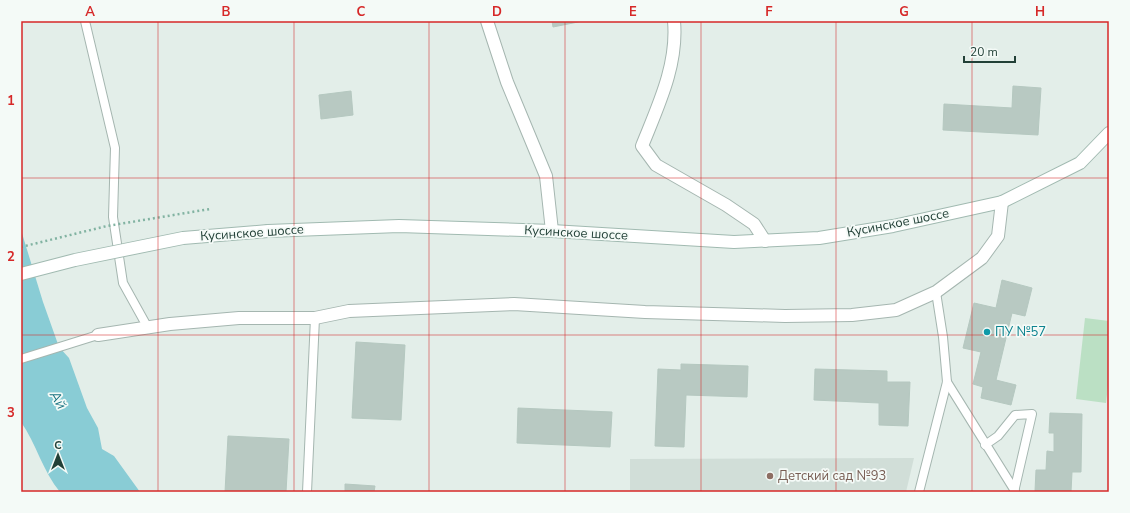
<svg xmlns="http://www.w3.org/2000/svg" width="1130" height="513" viewBox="0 0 1130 513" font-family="'Nunito Sans',sans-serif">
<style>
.built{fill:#d1ded8}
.green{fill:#bbe0c4}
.water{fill:#89ccd5}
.building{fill:#b8c9c2;stroke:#b5c8c0}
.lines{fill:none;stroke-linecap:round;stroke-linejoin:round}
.lane-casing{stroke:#a5b6b0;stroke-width:10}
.street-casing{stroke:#a5b6b0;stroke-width:14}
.secondary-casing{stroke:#a1bab1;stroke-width:14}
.lane{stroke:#fff;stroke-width:8}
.street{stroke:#fff;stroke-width:12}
.secondary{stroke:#fff;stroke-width:12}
.secondary-bridge-casing{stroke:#a1bab1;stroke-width:14;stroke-linecap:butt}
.path-bridge{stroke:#82b3a2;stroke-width:2.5;stroke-dasharray:2 3;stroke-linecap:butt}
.secondary-bridge{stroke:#fff;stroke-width:12}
.grid{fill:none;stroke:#d62828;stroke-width:1;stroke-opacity:0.55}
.culture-dot{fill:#0f9aa8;stroke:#f4faf7;stroke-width:1.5}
.education-dot{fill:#8d6e63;stroke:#f4faf7;stroke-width:1.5}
.labels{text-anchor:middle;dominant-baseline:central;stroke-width:3.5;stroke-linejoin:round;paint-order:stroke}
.street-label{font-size:13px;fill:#224037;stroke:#f4faf7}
.culture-label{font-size:13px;fill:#0d838f;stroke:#f4faf7;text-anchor:start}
.education-label{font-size:13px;fill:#785e54;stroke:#f4faf7;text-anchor:start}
.water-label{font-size:14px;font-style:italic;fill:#187280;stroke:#f4faf7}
.neatline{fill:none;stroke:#d62828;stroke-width:1.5}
.grid-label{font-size:13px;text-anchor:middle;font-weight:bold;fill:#d62828}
</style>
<rect width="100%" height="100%" fill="#e3eee9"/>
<polygon class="built" points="914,458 906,492 630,492 630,459"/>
<polygon class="green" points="1085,318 1109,321 1109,377 1106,403 1076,399"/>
<path class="water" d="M21,230L43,302L59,347L69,358L87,408L98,428L102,449L114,456L140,492H60C43,472 36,443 21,422Z"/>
<g class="building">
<polygon points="552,21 583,21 553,27"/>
<polygon points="1013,86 1041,88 1038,135 943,130 944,104 1012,108"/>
<polygon points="351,91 353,115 321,119 319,95"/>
<polygon points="1002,280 1032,288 1025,316 1012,313 996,380 1016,385 1011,405 981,398 983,387 973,384 981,352 963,348 974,303 996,308"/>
<polygon points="356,342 405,345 401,420 352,418"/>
<polygon points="681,364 748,366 747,397 686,395 684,447 655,446 658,369 681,370"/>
<polygon points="815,369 887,371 887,382 910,382 908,426 879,425 879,403 814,400"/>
<polygon points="518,408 612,412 610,447 517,443"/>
<polygon points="1050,413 1082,414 1081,472 1072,472 1071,492 1035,491 1036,470 1046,470 1047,451 1054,452 1054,433 1049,433"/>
<polygon points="228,436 289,439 286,492 225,492"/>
<polygon points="345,484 375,486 374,492 345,492"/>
</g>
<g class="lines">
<g class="lane-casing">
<g id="lane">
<polyline points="85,21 115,148 113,217 123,283 148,328"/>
<polyline points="21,359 98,335"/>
<polyline points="947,382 1015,491"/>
<polyline points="985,445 998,436 1015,415 1032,414 1014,492"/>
<polyline points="307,492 315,318"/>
<polyline points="919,492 947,382 943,337 936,292"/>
</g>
</g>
<g class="street-casing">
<g id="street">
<polyline points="487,21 507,82 546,176 552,231"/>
<path d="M674,21C678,65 658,106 642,146L656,165L726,205L754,224L765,241"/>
<polyline points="98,335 170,324 239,318 315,318 349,311 514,304 645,312 785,316 852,315 896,310 936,292 982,258 998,236 1002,202"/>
</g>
</g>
<g class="secondary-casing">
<polyline id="secondary" points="268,231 399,226 552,231 734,242 819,238 893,226 1002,202 1080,163 1109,133"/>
</g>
<use href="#lane" class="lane"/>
<use href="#street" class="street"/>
<use href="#secondary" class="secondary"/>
<g class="secondary-bridge-casing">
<polyline id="secondary-bridge" points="21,274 75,260 183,238 268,231"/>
</g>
<polyline class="path-bridge" points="21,247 107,226 210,209"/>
<use href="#secondary-bridge" class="secondary-bridge"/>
</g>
<path class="grid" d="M158,21V492M294,21V492M429,21V492M565,21V492M701,21V492M836,21V492M972,21V492M21,178H1109M21,335H1109"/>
<circle class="culture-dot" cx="987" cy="332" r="4"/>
<circle class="education-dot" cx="770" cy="476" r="4"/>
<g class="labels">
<g class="street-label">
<text transform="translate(898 223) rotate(-11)">Кусинское шоссе</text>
<text transform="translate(252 233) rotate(-4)">Кусинское шоссе</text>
<text transform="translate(576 233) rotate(3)">Кусинское шоссе</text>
</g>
<g class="culture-label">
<text x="995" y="332">ПУ №57</text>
</g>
<g class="education-label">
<text x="778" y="476">Детский сад №93</text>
</g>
<g class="water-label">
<text transform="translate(58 400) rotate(59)">Ай</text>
</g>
</g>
<rect width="1130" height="513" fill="none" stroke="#f4faf7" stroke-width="44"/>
<g transform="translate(58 455)" stroke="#f4faf7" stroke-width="3" paint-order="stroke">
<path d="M0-3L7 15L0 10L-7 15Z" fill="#224037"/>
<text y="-6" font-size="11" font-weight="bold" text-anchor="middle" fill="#224037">С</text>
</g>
<path d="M964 56v6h51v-6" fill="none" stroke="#224037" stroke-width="2"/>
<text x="970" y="56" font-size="12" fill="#224037" stroke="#f4faf7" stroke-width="3" paint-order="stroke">20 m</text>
<rect x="22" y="22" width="1086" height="469" class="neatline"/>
<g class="grid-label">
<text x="90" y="16">A</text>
<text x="226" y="16">B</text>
<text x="361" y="16">C</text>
<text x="497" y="16">D</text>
<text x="633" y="16">E</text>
<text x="769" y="16">F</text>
<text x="904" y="16">G</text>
<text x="1040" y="16">H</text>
<text x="11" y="105">1</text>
<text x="11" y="261">2</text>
<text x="11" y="417">3</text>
</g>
</svg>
